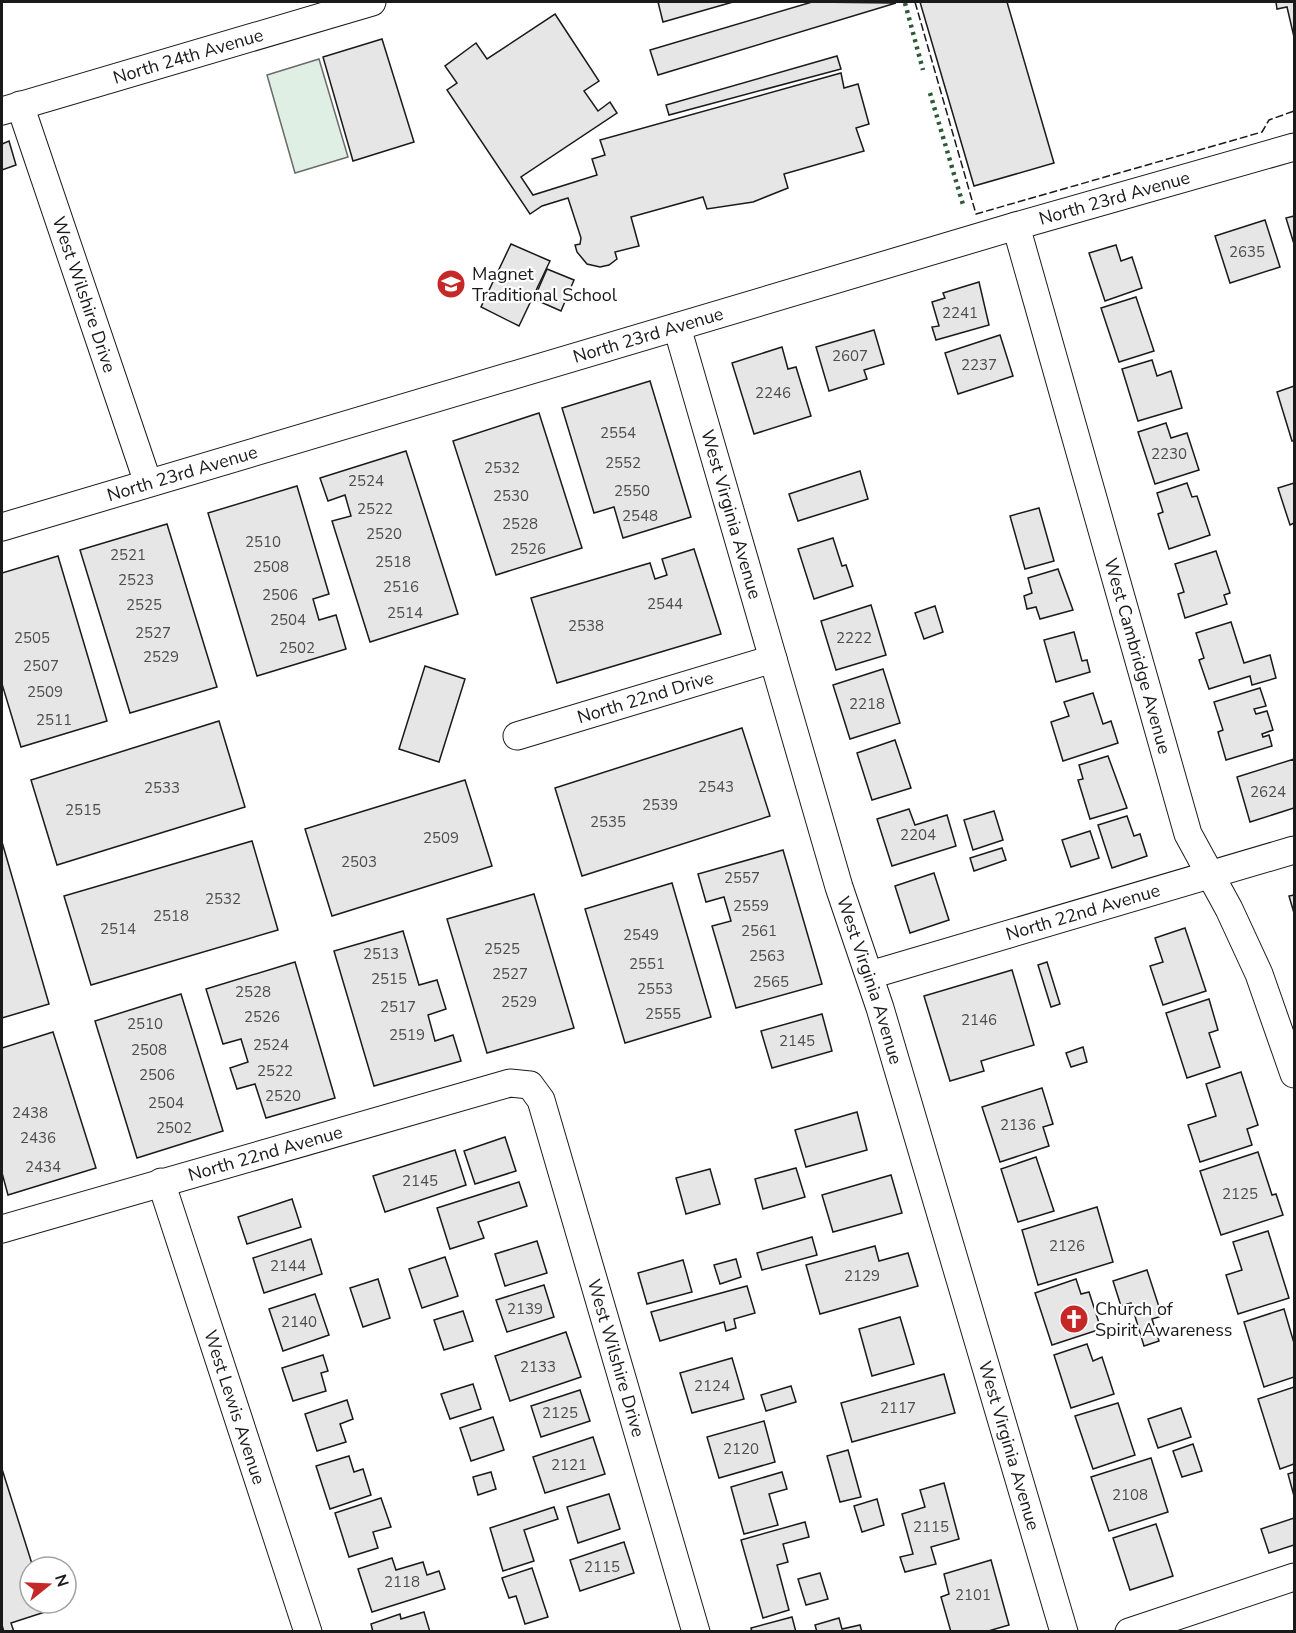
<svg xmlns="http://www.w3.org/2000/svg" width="1296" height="1633" viewBox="0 0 1296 1633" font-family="'Nunito Sans',sans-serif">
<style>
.green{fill:#e0efe3;stroke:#6a6a6a;stroke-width:1.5}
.building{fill:#e6e6e6;stroke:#1a1a1a;stroke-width:1.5}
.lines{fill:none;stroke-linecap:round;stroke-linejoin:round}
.minor-casing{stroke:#1a1a1a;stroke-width:29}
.minor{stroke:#fff;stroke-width:27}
.hedge{stroke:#2b5a34;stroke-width:4.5;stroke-dasharray:3 4.5;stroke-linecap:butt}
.fence{stroke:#1a1a1a;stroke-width:1.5;stroke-dasharray:8 3;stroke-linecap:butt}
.labels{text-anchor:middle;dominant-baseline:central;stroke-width:4.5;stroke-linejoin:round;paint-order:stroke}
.number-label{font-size:15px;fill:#4d4d4d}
.street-label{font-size:18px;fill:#1a1a1a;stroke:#fff}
.poi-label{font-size:18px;fill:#1a1a1a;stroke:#fff;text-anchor:start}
</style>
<rect width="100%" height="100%" fill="#fff"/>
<polygon class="green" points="319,59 348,157 295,173 267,75"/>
<g class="building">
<polygon points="658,2 733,2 663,22"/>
<polygon points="812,2 896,3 658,75 650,50"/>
<polygon points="920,2 1007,2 1054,163 974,186"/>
<polygon points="1276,2 1294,2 1294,37 1287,7 1277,9"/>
<polygon points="555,14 599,81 584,91 598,111 610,102 617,113 521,177 533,195 597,175 592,159 605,155 600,140 841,73 844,88 858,84 869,124 856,128 864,151 784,174 788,188 753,202 707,209 703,197 631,217 639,246 615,252 617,259 609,265 600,267 587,264 577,252 575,245 580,244 581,238 568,198 542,206 530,214 447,90 457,83 445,66 476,43 487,59"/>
<polygon points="382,39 414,142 353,161 323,57"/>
<polygon points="837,56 841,69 669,115 666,105"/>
<polygon points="9,141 16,165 2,170 2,144"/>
<polygon points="1294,216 1294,244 1286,218"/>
<polygon points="1265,220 1280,267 1230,283 1215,236"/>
<polygon points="511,244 550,261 519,326 481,307"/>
<polygon points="1116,245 1121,261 1132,257 1142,288 1105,301 1089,253"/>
<polygon points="547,269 574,280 561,311 534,299"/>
<polygon points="979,282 989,325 936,340 932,327 939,326 932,302 945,298 943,293"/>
<polygon points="1136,297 1154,351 1119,362 1101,308"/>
<polygon points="874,330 884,364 864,370 867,379 829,391 816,347"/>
<polygon points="1000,335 1013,376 958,394 945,353"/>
<polygon points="782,347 788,369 796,367 811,416 754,434 732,363"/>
<polygon points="1152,360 1157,376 1171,371 1182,408 1138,421 1122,369"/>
<polygon points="650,381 691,517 623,538 614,507 594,513 562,408"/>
<polygon points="1294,386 1294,441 1292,441 1277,392"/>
<polygon points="539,413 582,548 496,575 453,441"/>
<polygon points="1166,423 1171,438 1187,433 1199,470 1155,484 1138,432"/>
<polygon points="406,451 458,614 370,642 332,521 351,516 345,495 328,501 320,478"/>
<polygon points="860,471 868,499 798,521 789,494"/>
<polygon points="1187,483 1192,497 1197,496 1210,535 1169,549 1158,514 1163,512 1157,493"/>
<polygon points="1294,483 1294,523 1290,525 1278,488"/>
<polygon points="297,486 329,594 313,599 319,620 336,615 346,649 257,676 208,513"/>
<polygon points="1039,508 1054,561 1025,569 1010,516"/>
<polygon points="167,524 217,687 130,713 80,550"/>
<polygon points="833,538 842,566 846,565 853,586 814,599 798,549"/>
<polygon points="694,549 721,634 557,683 531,598 650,563 655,579 667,575 662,559"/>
<polygon points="1216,551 1230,593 1224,595 1227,604 1185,618 1178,594 1184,592 1175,564"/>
<polygon points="58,556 107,721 21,747 2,684 2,573"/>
<polygon points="1058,569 1073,610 1040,619 1036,607 1027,609 1024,596 1032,593 1028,578"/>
<polygon points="871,605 886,655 836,670 821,621"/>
<polygon points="935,606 943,632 924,639 915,613"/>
<polygon points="1231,622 1244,663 1270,655 1276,678 1252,685 1250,676 1209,689 1199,660 1204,658 1196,633"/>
<polygon points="1074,632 1082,661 1087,660 1090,672 1056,682 1044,640"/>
<polygon points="425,666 465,679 439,762 399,749"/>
<polygon points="883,669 900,723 850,739 833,685"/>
<polygon points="1260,688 1266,706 1254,709 1256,714 1267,711 1273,730 1262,734 1263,737 1269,735 1272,746 1226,760 1218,732 1223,730 1214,702"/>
<polygon points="1093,693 1103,724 1111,721 1118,743 1063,761 1051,722 1069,716 1064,702"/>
<polygon points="219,721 245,807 57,865 31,780"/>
<polygon points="742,728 770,816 582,876 555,788"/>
<polygon points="895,740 911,788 872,800 857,753"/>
<polygon points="1108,756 1127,808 1090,819 1078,780 1083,779 1079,765"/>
<polygon points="1294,759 1294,808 1250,822 1237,777"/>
<polygon points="465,780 492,866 332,916 305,829"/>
<polygon points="909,809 915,825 947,815 956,846 892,866 877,819"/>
<polygon points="994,811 1003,840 973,850 964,820"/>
<polygon points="1127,816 1134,836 1140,834 1147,856 1112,868 1098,825"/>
<polygon points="1090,831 1099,858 1071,867 1062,840"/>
<polygon points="252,841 278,930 91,985 64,896"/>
<polygon points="2,842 49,1004 2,1018"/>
<polygon points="1002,848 1006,860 974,871 970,858"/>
<polygon points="783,850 822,984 736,1008 712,926 731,921 724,897 706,902 698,874"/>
<polygon points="934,873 949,920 910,933 895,886"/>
<polygon points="672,883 711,1017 625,1043 585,909"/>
<polygon points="534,894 574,1028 487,1053 447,919"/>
<polygon points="1294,895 1294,913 1289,896"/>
<polygon points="1185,928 1206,991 1163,1005 1150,966 1163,962 1155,938"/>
<polygon points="403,931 419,985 437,980 446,1009 428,1015 435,1041 453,1035 461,1061 374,1086 334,951"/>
<polygon points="295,962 335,1098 266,1118 255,1084 237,1089 230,1068 248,1062 241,1039 223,1044 206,989"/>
<polygon points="1047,962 1060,1004 1051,1007 1038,965"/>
<polygon points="1012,970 1034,1045 981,1061 984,1071 950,1081 924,996"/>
<polygon points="181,994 223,1131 137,1158 95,1021"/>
<polygon points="1209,999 1218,1030 1209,1033 1220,1067 1187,1078 1166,1013"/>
<polygon points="822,1014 832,1051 772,1068 761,1031"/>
<polygon points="53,1032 96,1168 8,1195 2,1173 2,1048"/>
<polygon points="1083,1047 1087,1062 1071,1067 1066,1053"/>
<polygon points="1241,1072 1258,1125 1247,1129 1252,1145 1200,1162 1188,1125 1216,1116 1206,1084"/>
<polygon points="1042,1088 1053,1124 1043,1127 1049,1146 1000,1162 982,1107"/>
<polygon points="857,1112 867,1150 806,1167 795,1130"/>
<polygon points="505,1137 516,1171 475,1184 464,1151"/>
<polygon points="455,1150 466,1185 385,1212 373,1176"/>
<polygon points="1258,1152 1272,1195 1276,1194 1283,1215 1221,1235 1200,1171"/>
<polygon points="1036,1157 1054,1211 1018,1222 1001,1169"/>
<polygon points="796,1168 805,1197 763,1209 755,1179"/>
<polygon points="710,1169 720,1204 686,1214 676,1178"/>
<polygon points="891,1175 902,1213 833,1232 822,1195"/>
<polygon points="519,1182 527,1206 478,1222 484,1238 450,1249 437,1208"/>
<polygon points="292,1199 301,1227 247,1244 238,1217"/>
<polygon points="1097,1207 1113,1262 1038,1285 1022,1230"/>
<polygon points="1268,1231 1289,1298 1238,1314 1226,1275 1242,1270 1233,1242"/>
<polygon points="812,1237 817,1255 762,1270 757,1253"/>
<polygon points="311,1239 322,1274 264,1293 253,1258"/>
<polygon points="537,1241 547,1273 505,1286 495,1254"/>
<polygon points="875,1246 879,1261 908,1253 918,1286 820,1314 806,1265"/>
<polygon points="445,1257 458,1296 422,1308 409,1269"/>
<polygon points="736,1259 741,1277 720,1284 714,1265"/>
<polygon points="683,1260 692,1292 647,1304 638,1273"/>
<polygon points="1147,1270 1162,1316 1152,1319 1159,1341 1144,1346 1131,1303 1121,1306 1113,1281"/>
<polygon points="378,1279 390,1318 363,1327 350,1288"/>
<polygon points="1076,1279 1081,1294 1089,1292 1101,1329 1052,1345 1035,1293"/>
<polygon points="544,1285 554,1317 507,1332 496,1300"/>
<polygon points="747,1286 755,1313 734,1319 736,1328 726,1331 724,1322 660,1341 651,1312"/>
<polygon points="315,1294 329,1335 283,1351 269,1309"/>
<polygon points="1284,1309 1294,1343 1294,1377 1264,1387 1244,1322"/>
<polygon points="463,1311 473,1341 444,1350 434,1320"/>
<polygon points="900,1317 914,1364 872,1376 859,1329"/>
<polygon points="566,1332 581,1377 510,1401 495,1356"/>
<polygon points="1087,1344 1093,1361 1102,1357 1114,1394 1071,1408 1054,1355"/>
<polygon points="323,1355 328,1371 321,1373 326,1391 293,1401 282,1368"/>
<polygon points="732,1358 744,1399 692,1413 680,1373"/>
<polygon points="944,1374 955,1413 852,1442 841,1403"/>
<polygon points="473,1384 481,1409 450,1419 441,1394"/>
<polygon points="791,1386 796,1402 766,1411 761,1395"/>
<polygon points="1294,1387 1294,1464 1280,1469 1258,1399"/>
<polygon points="580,1390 590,1421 541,1437 531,1406"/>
<polygon points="347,1400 353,1419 340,1424 346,1442 317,1451 305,1414"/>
<polygon points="1118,1403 1135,1455 1093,1469 1075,1416"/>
<polygon points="1181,1408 1191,1437 1158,1448 1148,1419"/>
<polygon points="493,1417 504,1450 471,1461 460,1428"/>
<polygon points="764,1421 775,1462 719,1478 707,1437"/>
<polygon points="593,1437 605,1474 545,1493 533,1457"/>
<polygon points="1193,1444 1202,1471 1182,1477 1173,1451"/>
<polygon points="848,1450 861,1497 840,1502 827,1456"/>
<polygon points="349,1456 354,1472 363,1469 371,1495 330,1509 316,1466"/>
<polygon points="1151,1458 1168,1512 1109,1531 1091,1477"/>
<polygon points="2,1469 33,1567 30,1567 30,1603 45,1603 48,1611 11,1623 14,1632 4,1632 2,1625"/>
<polygon points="491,1472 496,1489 478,1495 473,1477"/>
<polygon points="782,1472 787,1489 769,1494 778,1525 744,1534 731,1487"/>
<polygon points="1294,1472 1294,1496 1288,1474"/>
<polygon points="944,1483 959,1539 931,1547 936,1564 905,1572 900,1557 913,1554 902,1514 925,1507 920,1490"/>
<polygon points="609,1494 620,1529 578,1543 567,1507"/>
<polygon points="381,1498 391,1527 373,1532 378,1548 349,1557 335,1513"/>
<polygon points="877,1499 884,1525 862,1532 854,1506"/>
<polygon points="554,1507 558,1519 524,1530 534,1561 503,1571 490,1528"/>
<polygon points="1294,1518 1294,1545 1269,1553 1261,1529"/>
<polygon points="805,1522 809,1537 783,1544 788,1562 777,1565 789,1610 763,1618 741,1540"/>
<polygon points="1156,1524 1173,1576 1130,1590 1113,1538"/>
<polygon points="624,1542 634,1573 580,1591 570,1560"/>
<polygon points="392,1558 396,1570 423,1562 427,1575 439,1571 445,1589 372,1612 358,1569"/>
<polygon points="991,1560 1009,1625 985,1632 951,1632 941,1597 949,1594 944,1574"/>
<polygon points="532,1568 548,1617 525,1624 516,1596 509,1598 502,1578"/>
<polygon points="820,1573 828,1599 806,1605 798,1579"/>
<polygon points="424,1612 430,1632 373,1632 371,1624 400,1614 401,1619"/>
<polygon points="792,1617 796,1632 752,1632 751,1628"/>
<polygon points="839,1618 842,1629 860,1625 862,1632 817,1632 815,1625"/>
</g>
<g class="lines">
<g class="minor-casing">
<g id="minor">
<path id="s1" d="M20,105L148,483"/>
<path id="s2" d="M2,111L372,2"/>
<path id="s3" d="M1016,226L1188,834L1229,909L1259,974L1294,1074"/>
<path id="s4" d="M677,327L839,887L880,1008L1064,1632"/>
<path id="s5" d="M2,527L1016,226L1294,147"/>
<path id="s6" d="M517,736L773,659"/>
<path id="s7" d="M870,975L1294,850"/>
<path id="s8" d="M161,1182L308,1632"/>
<path id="s9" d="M2,1229L510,1083L530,1085L541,1100L696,1632"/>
<polyline points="1129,1632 1294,1577"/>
</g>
</g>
<use href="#minor" class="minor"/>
<g class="hedge">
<polyline points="905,3 923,70"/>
<polyline points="930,93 964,208"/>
</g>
<polyline class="fence" points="915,2 976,214 1262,132 1269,120 1294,111"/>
</g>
<defs>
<g id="school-disc" transform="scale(1.5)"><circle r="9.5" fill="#c62828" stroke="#fff"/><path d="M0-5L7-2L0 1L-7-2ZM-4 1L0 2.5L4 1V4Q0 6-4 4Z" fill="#fff"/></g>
<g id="church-disc" transform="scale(1.5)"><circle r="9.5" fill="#c62828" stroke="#fff"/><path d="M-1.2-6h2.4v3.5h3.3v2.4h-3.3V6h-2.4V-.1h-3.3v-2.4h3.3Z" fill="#fff"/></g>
</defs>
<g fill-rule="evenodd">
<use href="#school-disc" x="451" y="284"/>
<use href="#church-disc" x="1074" y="1319"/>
</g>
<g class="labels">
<g class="number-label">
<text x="1247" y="252">2635</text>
<text x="960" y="313">2241</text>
<text x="850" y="356">2607</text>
<text x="979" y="365">2237</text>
<text x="773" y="393">2246</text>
<text x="618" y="433">2554</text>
<text x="1169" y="454">2230</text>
<text x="623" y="463">2552</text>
<text x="502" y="468">2532</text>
<text x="366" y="481">2524</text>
<text x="632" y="491">2550</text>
<text x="511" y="496">2530</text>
<text x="375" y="509">2522</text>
<text x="640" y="516">2548</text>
<text x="520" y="524">2528</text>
<text x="384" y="534">2520</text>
<text x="263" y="542">2510</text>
<text x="528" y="549">2526</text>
<text x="128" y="555">2521</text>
<text x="393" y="562">2518</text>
<text x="271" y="567">2508</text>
<text x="136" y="580">2523</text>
<text x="401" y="587">2516</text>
<text x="280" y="595">2506</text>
<text x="665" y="604">2544</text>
<text x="144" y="605">2525</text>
<text x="405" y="613">2514</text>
<text x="288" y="620">2504</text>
<text x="586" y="626">2538</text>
<text x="153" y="633">2527</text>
<text x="32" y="638">2505</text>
<text x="854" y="638">2222</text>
<text x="297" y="648">2502</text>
<text x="161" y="657">2529</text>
<text x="41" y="666">2507</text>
<text x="45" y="692">2509</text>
<text x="867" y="704">2218</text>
<text x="54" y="720">2511</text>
<text x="716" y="787">2543</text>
<text x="162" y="788">2533</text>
<text x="1268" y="792">2624</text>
<text x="660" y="805">2539</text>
<text x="83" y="810">2515</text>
<text x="608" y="822">2535</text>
<text x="918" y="835">2204</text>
<text x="441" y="838">2509</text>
<text x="359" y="862">2503</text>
<text x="742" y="878">2557</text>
<text x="223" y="899">2532</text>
<text x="751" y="906">2559</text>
<text x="171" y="916">2518</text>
<text x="118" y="929">2514</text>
<text x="759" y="931">2561</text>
<text x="641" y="935">2549</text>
<text x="502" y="949">2525</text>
<text x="381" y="954">2513</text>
<text x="767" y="956">2563</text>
<text x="647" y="964">2551</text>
<text x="510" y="974">2527</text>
<text x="389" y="979">2515</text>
<text x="771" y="982">2565</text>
<text x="655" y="989">2553</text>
<text x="253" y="992">2528</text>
<text x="519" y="1002">2529</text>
<text x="398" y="1007">2517</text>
<text x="663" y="1014">2555</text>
<text x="262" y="1017">2526</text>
<text x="979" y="1020">2146</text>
<text x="145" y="1024">2510</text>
<text x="407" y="1035">2519</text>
<text x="797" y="1041">2145</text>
<text x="271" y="1045">2524</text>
<text x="149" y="1050">2508</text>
<text x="275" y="1071">2522</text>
<text x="157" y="1075">2506</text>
<text x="283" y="1096">2520</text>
<text x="166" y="1103">2504</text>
<text x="30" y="1113">2438</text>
<text x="1018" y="1125">2136</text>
<text x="174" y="1128">2502</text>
<text x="38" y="1138">2436</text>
<text x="43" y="1167">2434</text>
<text x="420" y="1181">2145</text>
<text x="1240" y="1194">2125</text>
<text x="1067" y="1246">2126</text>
<text x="288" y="1266">2144</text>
<text x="862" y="1276">2129</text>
<text x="525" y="1309">2139</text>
<text x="299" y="1322">2140</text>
<text x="538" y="1367">2133</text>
<text x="712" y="1386">2124</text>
<text x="898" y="1408">2117</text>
<text x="560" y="1413">2125</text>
<text x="741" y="1449">2120</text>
<text x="569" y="1465">2121</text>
<text x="1130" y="1495">2108</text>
<text x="931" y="1527">2115</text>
<text x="602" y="1567">2115</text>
<text x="402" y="1582">2118</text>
<text x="973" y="1595">2101</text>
</g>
<g class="street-label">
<text stroke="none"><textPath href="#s2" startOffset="194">North 24th Avenue</textPath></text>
<text stroke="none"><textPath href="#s5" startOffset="1160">North 23rd Avenue</textPath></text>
<text stroke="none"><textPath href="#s1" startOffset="200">West Wilshire Drive</textPath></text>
<text stroke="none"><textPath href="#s5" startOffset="674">North 23rd Avenue</textPath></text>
<text stroke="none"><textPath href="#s5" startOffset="188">North 23rd Avenue</textPath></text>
<text stroke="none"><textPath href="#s4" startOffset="195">West Virginia Avenue</textPath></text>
<text stroke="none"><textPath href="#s3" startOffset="447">West Cambridge Avenue</textPath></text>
<text stroke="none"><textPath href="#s6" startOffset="134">North 22nd Drive</textPath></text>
<text stroke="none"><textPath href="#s7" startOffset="222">North 22nd Avenue</textPath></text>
<text stroke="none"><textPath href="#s4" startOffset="681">West Virginia Avenue</textPath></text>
<text stroke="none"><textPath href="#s9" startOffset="274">North 22nd Avenue</textPath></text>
<text stroke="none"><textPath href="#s9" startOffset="836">West Wilshire Drive</textPath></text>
<text stroke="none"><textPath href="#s8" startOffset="237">West Lewis Avenue</textPath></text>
<text stroke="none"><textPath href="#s4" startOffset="1167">West Virginia Avenue</textPath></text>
</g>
<g class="poi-label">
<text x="472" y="274">Magnet<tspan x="472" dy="21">Traditional School</tspan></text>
<text x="1095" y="1309">Church of<tspan x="1095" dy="21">Spirit Awareness</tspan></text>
</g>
</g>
<rect width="1296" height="1633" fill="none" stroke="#1a1a1a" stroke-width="6"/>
<g transform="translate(48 1585) rotate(72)"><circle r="28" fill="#ffffff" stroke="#a3a3a3" stroke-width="1.5"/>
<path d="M0-4.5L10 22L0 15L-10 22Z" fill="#c62828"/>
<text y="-9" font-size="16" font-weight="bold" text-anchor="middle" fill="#1a1a1a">N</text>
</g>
</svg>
